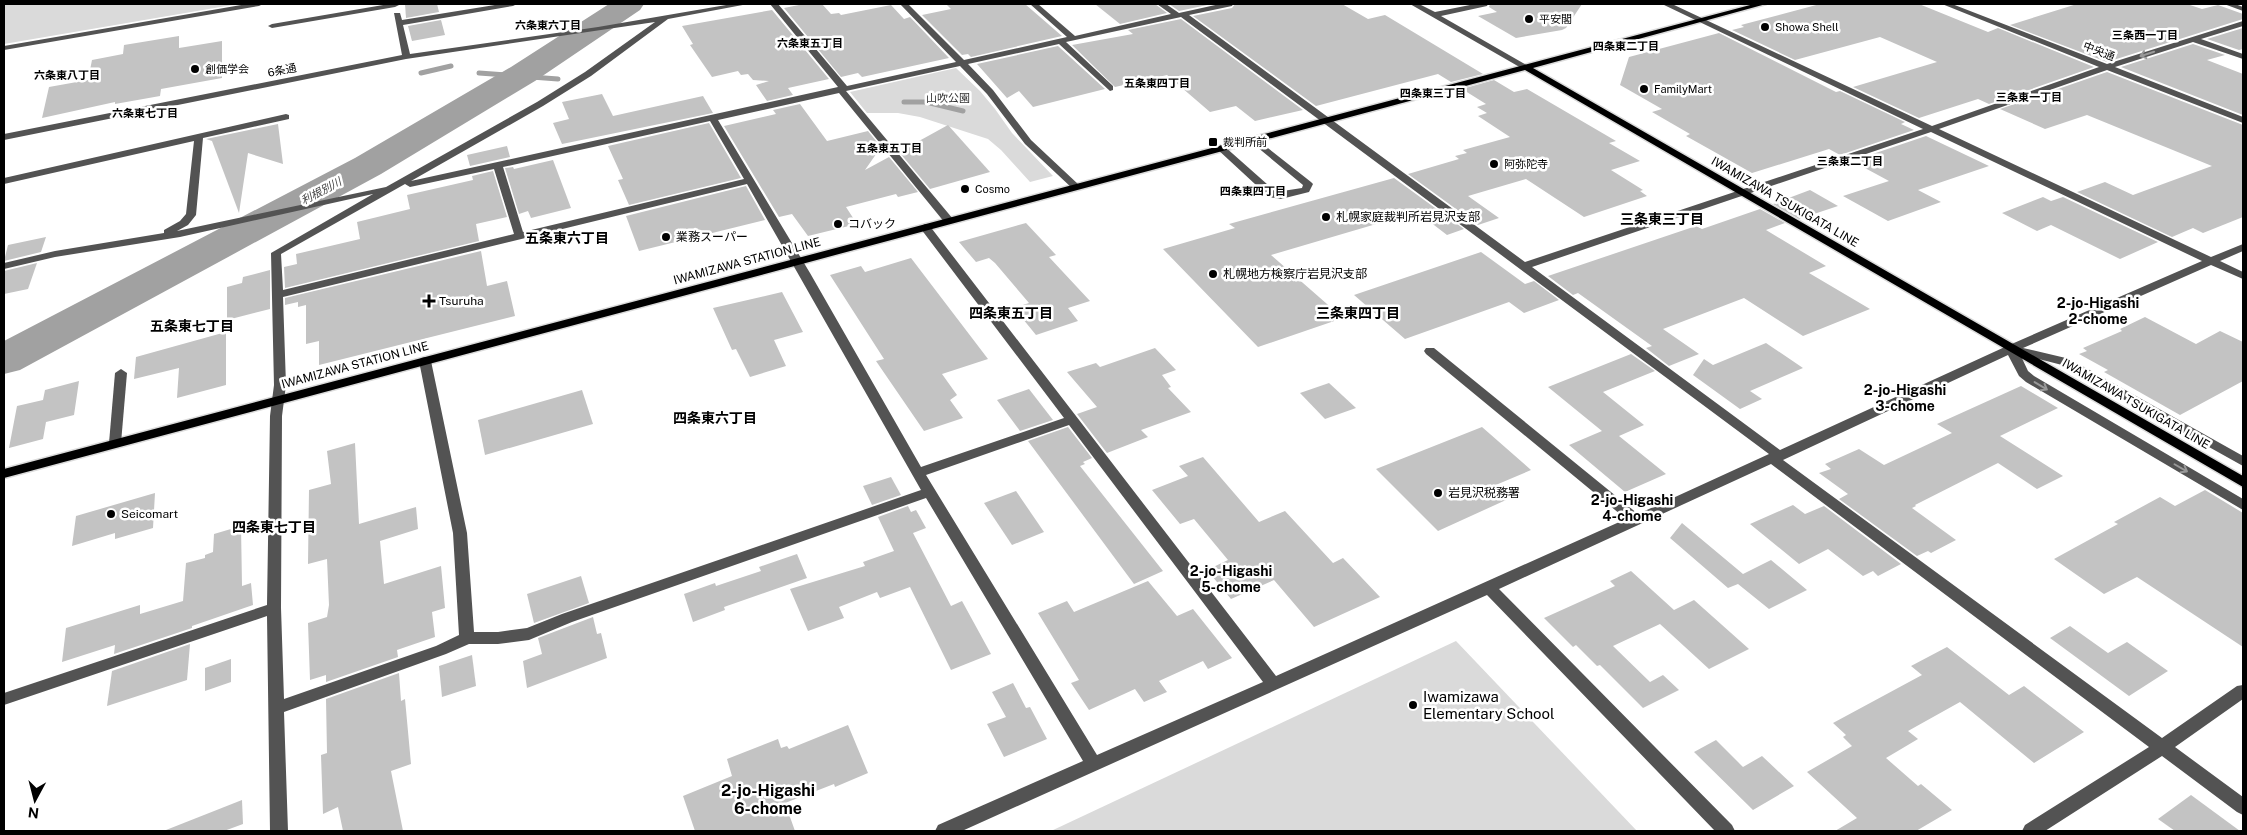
<svg xmlns="http://www.w3.org/2000/svg" width="2247" height="835" viewBox="0 0 2247 835" font-family="'Public Sans','Noto Sans JP',sans-serif">
<style>
.green{fill:#dadada}
.lines{fill:none;stroke-linecap:round;stroke-linejoin:round}
.stream{stroke:#a1a1a1;stroke-width:5}
.river{fill:#a1a1a1;fill-rule:evenodd}
.building{fill:#c3c3c3}
.major-casing{stroke:#dbdbdb;stroke-width:3}
.minor{fill:#535353;fill-rule:evenodd}
.major{fill:#000;fill-rule:evenodd}
.oneway{stroke:#989898}
.poi-dot{fill:#000;stroke:#fff;stroke-width:2}
.labels{text-anchor:middle;dominant-baseline:central;stroke-width:5;stroke-linejoin:round;paint-order:stroke}
.far-poi-label{font-size:11px;fill:#000;stroke:#fff;text-anchor:start}
.far-neighbourhood-label{font-size:11px;font-weight:bold;fill:#000;stroke:#fff}
.far-street-label{font-size:11px;fill:#000;stroke:#fff}
.far-park-label{font-size:11px;fill:#313131;stroke:#fff}
.far-water-label{font-size:11px;font-style:italic;fill:#424242;stroke:#fff}
.street-label{font-size:12px;fill:#000;stroke:#fff}
.poi-label{font-size:12px;fill:#000;stroke:#fff;text-anchor:start}
.neighbourhood-label{font-size:14px;font-weight:bold;fill:#000;stroke:#fff}
.near-poi-label{font-size:15px;fill:#000;stroke:#fff;text-anchor:start}
.near-neighbourhood-label{font-size:16px;font-weight:bold;fill:#000;stroke:#fff}
</style>
<rect width="100%" height="100%" fill="#fff"/>
<g class="green">
<polygon points="4,4 238,4 4,44"/>
<polygon points="956,68 980,91 995,109 1012,133 1053,176 1030,182 1001,150 988,139 920,117 898,113 867,113 850,92"/>
<polygon points="1456,641 1637,831 1051,831"/>
</g>
<g class="lines">
<g class="stream">
<polyline points="421,73 451,66"/>
<polyline points="479,73 558,79"/>
<polyline points="904,102 926,102 963,111"/>
</g>
<polygon class="river" points="609,4 644,4 640,10 535,81 381,174 20,370 4,374 4,341 355,158 511,67"/>
</g>
<g class="building">
<polygon points="405,4 437,4 439,12 406,18"/>
<polygon points="804,4 822,4 831,14 839,13 841,15 891,5 904,19 910,17 949,58 862,77 858,73 841,77 784,8"/>
<polygon points="946,4 1025,4 1062,36 971,57 968,54 962,55 922,15 951,9"/>
<polygon points="1095,4 1155,4 1167,13 1120,24"/>
<polygon points="1169,4 1212,4 1179,11"/>
<polygon points="1235,4 1342,4 1368,19 1385,15 1483,74 1451,82 1438,74 1316,106 1193,16 1232,8"/>
<polygon points="1490,4 1582,4 1566,28 1562,30 1516,38 1478,16 1497,12 1489,7"/>
<polygon points="1820,4 1919,4 1988,32 1998,28 2094,67 1989,104 1978,99 1919,118 1853,87 1937,62 1880,37 1795,60 1732,30 1744,27 1741,25"/>
<polygon points="2077,4 2187,4 2202,9 2218,5 2243,14 2243,19 2107,62 2010,25"/>
<polygon points="772,10 829,79 788,88 793,95 767,101 756,85 769,81 753,80 748,74 741,75 738,71 712,77 690,45 693,44 682,26"/>
<polygon points="1181,19 1303,110 1255,121 1236,106 1210,112 1167,75 1115,87 1070,43 1072,45 1133,34 1128,30"/>
<polygon points="441,20 445,35 412,41 408,26"/>
<polygon points="2243,28 2243,49 2239,50 2207,39"/>
<polygon points="1719,33 1836,92 1840,91 1905,122 1901,124 1914,130 1840,155 1829,149 1752,173 1686,136 1690,134 1652,112 1662,109 1620,85 1629,57"/>
<polygon points="179,36 179,48 222,41 222,78 161,89 160,96 115,104 115,102 42,118 49,87 88,80 92,60 123,54 124,45"/>
<polygon points="2193,44 2225,55 2207,60 2243,74 2243,115 2121,67"/>
<polygon points="1058,46 1105,89 1033,107 1019,91 1007,98 977,64"/>
<polygon points="2107,72 2243,125 2243,217 2203,233 2193,228 2172,237 2077,192 2105,182 2133,195 2212,166 2087,115 2045,129 2000,109"/>
<polygon points="1494,80 1514,92 1527,89 1616,141 1609,143 1640,161 1611,170 1643,190 1640,191 1647,196 1584,217 1526,179 1468,196 1499,218 1478,225 1408,174 1459,159 1455,156 1467,153 1463,150 1510,137 1478,116 1487,113 1477,107 1486,104 1462,89"/>
<polygon points="602,94 613,116 703,96 713,113 562,144 553,123 569,119 562,102"/>
<polygon points="800,104 827,141 868,131 881,147 865,170 889,157 918,192 898,197 896,194 846,207 857,224 808,236 792,214 779,217 724,126 776,114 773,110"/>
<polygon points="709,123 741,178 629,205 618,180 623,179 608,146"/>
<polygon points="278,124 283,164 248,153 239,213 212,141 206,139"/>
<polygon points="948,125 990,172 930,189 899,152"/>
<polygon points="1926,136 1989,166 1918,190 1941,202 1888,221 1843,196 1889,181 1852,161"/>
<polygon points="507,146 510,157 470,166 467,155"/>
<polygon points="553,160 571,208 531,218 528,211 519,214 505,168 513,167 514,169"/>
<polygon points="493,171 507,217 476,224 479,241 285,288 284,267 297,264 296,254 360,239 357,222 410,209 407,195 473,180 472,176"/>
<polygon points="1394,178 1464,229 1447,235 1417,212 1271,255 1343,318 1258,347 1163,249 1235,228 1229,224"/>
<polygon points="746,186 765,220 639,251 626,216"/>
<polygon points="1810,190 1838,206 1799,219 1773,204"/>
<polygon points="2043,197 2051,201 2063,197 2158,242 2120,259 2051,225 2037,231 2002,213"/>
<polygon points="1760,209 1785,223 1766,230 1826,266 1809,273 1870,309 1803,336 1744,298 1663,329 1699,354 1669,366 1646,348 1652,346 1578,293 1573,295 1548,276 1696,226 1702,229"/>
<polygon points="1026,223 1056,255 1049,257 1090,301 1068,308 1078,321 1036,335 1014,308 1029,303 995,263 989,258 976,262 959,242"/>
<polygon points="46,237 41,252 4,261 8,245"/>
<polygon points="481,251 487,286 507,281 515,316 319,365 319,341 306,344 306,305 298,307 298,302 285,305 285,298"/>
<polygon points="1481,252 1525,284 1534,281 1559,300 1524,313 1509,302 1405,339 1354,295"/>
<polygon points="911,258 988,359 942,374 957,395 950,400 963,418 924,431 876,361 884,359 830,275 861,266 865,272"/>
<polygon points="37,263 28,289 4,294 4,271"/>
<polygon points="270,270 270,309 227,320 227,287 242,283 243,277"/>
<polygon points="782,292 803,332 774,340 786,366 750,377 736,349 732,350 713,308"/>
<polygon points="2145,317 2196,344 2220,331 2243,342 2243,381 2180,415 2104,372 2108,370 2079,354 2087,351 2083,348 2122,331 2120,329"/>
<polygon points="226,332 226,385 177,398 179,368 134,379 136,357"/>
<polygon points="1766,343 1803,368 1750,391 1762,399 1740,409 1693,375 1704,359 1713,365"/>
<polygon points="1155,348 1176,370 1162,375 1171,387 1168,388 1191,412 1141,430 1148,437 1107,453 1077,414 1097,407 1067,372 1096,363 1100,367"/>
<polygon points="1631,354 1655,371 1603,392 1644,425 1619,436 1666,474 1625,492 1569,445 1602,431 1548,387"/>
<polygon points="79,381 74,415 46,422 43,439 9,448 17,406 43,400 45,390"/>
<polygon points="1329,383 1356,408 1325,419 1300,393"/>
<polygon points="2021,386 2058,408 2000,436 2063,476 2037,489 1998,463 1915,505 1916,506 1912,508 1956,540 1931,553 1928,551 1917,556 1839,499 1848,494 1819,473 1831,469 1825,464 1859,449 1884,465 1952,433 1937,424"/>
<polygon points="1029,389 1053,420 1020,431 997,400"/>
<polygon points="582,390 593,424 485,455 478,420"/>
<polygon points="1068,427 1092,458 1083,462 1085,464 1080,466 1163,571 1134,584 1028,441"/>
<polygon points="1482,427 1531,470 1491,487 1506,500 1438,531 1376,469"/>
<polygon points="355,443 359,524 416,507 418,529 380,541 384,584 441,566 445,608 432,612 435,637 397,650 398,657 326,682 326,675 310,680 308,623 327,617 329,605 327,559 308,564 309,490 331,484 327,451"/>
<polygon points="1203,457 1259,522 1285,511 1333,563 1343,558 1380,597 1314,627 1274,580 1231,599 1207,570 1228,560 1194,519 1180,524 1152,490 1188,476 1179,466"/>
<polygon points="891,477 901,495 872,505 863,486"/>
<polygon points="2205,490 2243,513 2243,647 2137,577 2104,594 2054,559 2118,524 2114,522 2160,497 2175,506"/>
<polygon points="1016,491 1044,532 1012,545 984,503"/>
<polygon points="155,493 153,528 115,539 115,533 72,546 76,516"/>
<polygon points="1793,505 1805,514 1824,506 1901,564 1878,576 1873,571 1863,576 1828,549 1799,564 1750,524"/>
<polygon points="908,506 911,512 916,510 926,528 913,533 951,606 962,601 991,654 951,670 910,587 880,598 877,592 839,607 844,618 808,631 790,589 865,566 863,562 894,551 878,517"/>
<polygon points="1682,523 1743,574 1771,560 1807,590 1769,609 1738,584 1728,588 1670,538"/>
<polygon points="241,526 242,586 251,583 253,605 192,626 192,628 114,654 115,645 62,662 66,628 140,605 140,614 183,601 186,563 205,558 205,555 213,552 214,534"/>
<polygon points="797,554 807,578 724,607 725,610 693,622 684,594 715,583 716,586 761,571 759,567"/>
<polygon points="1631,571 1674,610 1694,600 1749,649 1709,669 1660,624 1613,646 1650,682 1663,675 1679,690 1643,708 1600,665 1597,666 1576,645 1573,647 1544,618 1615,586 1610,581"/>
<polygon points="581,576 589,603 534,623 527,594"/>
<polygon points="1148,581 1177,616 1193,609 1232,658 1208,669 1203,661 1159,681 1167,692 1144,702 1135,689 1089,710 1071,683 1079,680 1038,613 1067,601 1074,612"/>
<polygon points="593,617 597,634 601,633 607,658 527,688 523,661 542,654 538,638"/>
<polygon points="2070,626 2108,653 2127,642 2168,671 2129,696 2050,638"/>
<polygon points="190,644 187,680 107,706 112,671"/>
<polygon points="1947,647 2009,695 2024,686 2084,732 2034,763 1960,702 1908,731 1918,739 1886,758 1918,786 1921,784 1952,810 1916,831 1835,831 1857,818 1807,772 1852,746 1843,737 1846,735 1833,723 1922,675 1911,666"/>
<polygon points="472,655 476,686 442,697 439,666"/>
<polygon points="231,659 231,682 205,691 205,668"/>
<polygon points="399,673 401,701 405,699 411,764 391,771 403,831 343,831 338,807 323,814 321,755 327,753 326,699"/>
<polygon points="1013,683 1026,708 1030,707 1047,739 1004,757 987,724 1006,717 992,692"/>
<polygon points="848,725 868,773 835,787 834,784 785,803 795,831 695,831 683,796 732,776 727,759 778,739 781,748 787,746 789,749"/>
<polygon points="1716,740 1743,767 1762,756 1794,786 1753,810 1694,752"/>
<polygon points="2191,795 2240,831 2175,831 2158,819"/>
<polygon points="242,800 243,824 224,831 166,831 166,830"/>
</g>
<g class="lines">
<g class="major-casing">
<polygon id="major" points="1754,4 1766,4 1533,68 2243,476 2243,487 1525,70 4,478 4,469"/>
</g>
<g class="minor">
<polygon points="247,4 263,4 259,6 4,50 4,46"/>
<polygon points="389,4 399,5 395,7 272,28 268,26 272,24"/>
<path d="M501,4H517L513,6L403,25L410,54L598,27L732,4H748L668,19L591,76L543,106L411,181L838,87L770,4H778L847,86L956,62L900,4H908L964,60L1067,37L1030,4H1038L1075,36L1171,14L1157,4H1166L1179,13L1220,4H1233L1232,6L1189,15L1525,262L1923,129L1662,4H1672L1932,126L2099,67L1942,4H1952L2107,64L2243,21V26L2201,39L2243,54V59L2193,42L2115,67L2243,117V123L2107,70L1939,129L2211,257L2243,244V251L2220,261L2243,272V279L2211,265L2023,348L2070,359L2243,456V466L2062,365L2020,354L2028,371L2034,376L2243,499V510L2026,382L2019,376L2008,355L1783,460L2162,738L2237,686L2243,685V699L2175,747L2243,797V815L2237,812L2162,756L2045,831H2022L2025,825L2149,747L1771,464L1499,589L1732,825L1735,831H1715L1487,595L962,831H935L938,825L1083,761L926,498L572,622L529,640L498,644H469L446,654L284,712L288,831H270L267,616L4,705V693L267,605L270,416L274,385L271,253L373,194L180,237L55,257L4,269V263L55,251L164,233V230L180,221L186,214L194,141L4,184V178L286,114L289,115V119L203,138L196,215L188,225L177,231L386,187L537,102L585,72L655,22L406,59L4,140V134L402,55L394,13H400L402,20ZM1181,17L1769,454L1638,514L1434,348H1426L1424,351L1426,354L1626,519L1276,676L929,225L925,224L920,227L921,229L1064,418L921,467L810,273L718,120L839,93L945,223H953V219L846,91L960,66L987,94L1025,144L1073,189H1079V185L1031,140L993,90L968,64L1059,44L1110,91L1113,90V86L1066,42ZM710,121L744,179L523,232L503,167ZM1931,132L2202,261L2007,346L1780,450L1532,267ZM494,169L514,234L283,290L281,254L405,184L410,187ZM747,184L921,490L562,614L527,628L498,632H474L467,533L431,361L425,357L421,358L419,361L453,533L459,635L436,646L284,699L281,608L282,416L286,385L283,297ZM1069,425L1263,682L1097,755L926,475Z"/>
<polygon points="1410,4 1419,4 1435,12 1475,4 1488,4 1487,6 1441,16 1530,67 1523,69"/>
<polygon points="2224,4 2235,4 2243,7 2243,11"/>
<polygon points="1254,137 1311,182 1313,184 1309,192 1281,199 1269,197 1216,148 1221,145 1224,146 1276,192 1302,188 1303,185 1251,142 1251,138"/>
<polygon points="121,369 127,373 121,443 115,447 109,443 115,373"/>
</g>
<use href="#major" class="major"/>
</g>
<defs><path id="oneway-shaft" d="M-6 0H5M1.5-3L5.5 0L1.5 3" fill="none" stroke-width="1.6" stroke-linecap="round" stroke-linejoin="round" transform="scale(1.25)"/></defs>
<g class="oneway">
<use href="#oneway-shaft" transform="translate(2147 54) rotate(162)"/>
<use href="#oneway-shaft" transform="translate(2041 386) rotate(31)"/>
<use href="#oneway-shaft" transform="translate(2181 468) rotate(30)"/>
</g>
<g class="poi-dot">
<circle cx="1529" cy="19" r="5"/>
<circle cx="1765" cy="27" r="5"/>
<circle cx="195" cy="69" r="5"/>
<circle cx="1644" cy="89" r="5"/>
<rect x="1208" y="137" width="10" height="10" rx="2.5"/>
<circle cx="1494" cy="164" r="5"/>
<circle cx="965" cy="189" r="5"/>
<circle cx="1326" cy="217" r="5"/>
<circle cx="838" cy="224" r="5"/>
<circle cx="666" cy="237" r="5"/>
<circle cx="1213" cy="274" r="5"/>
<path d="M426.5 293.5h5v5h5v5h-5v5h-5v-5h-5v-5h5z"/>
<circle cx="1438" cy="493" r="5"/>
<circle cx="111" cy="514" r="5"/>
<circle cx="1413" cy="705" r="5"/>
</g>
<g class="labels">
<g class="far-poi-label">
<text x="1539" y="19">平安閣</text>
<text x="1775" y="27">Showa Shell</text>
<text x="205" y="69">創価学会</text>
<text x="1654" y="89">FamilyMart</text>
<text x="1223" y="142">裁判所前</text>
<text x="1504" y="164">阿弥陀寺</text>
<text x="975" y="189">Cosmo</text>
</g>
<g class="far-neighbourhood-label">
<text x="548" y="25">六条東六丁目</text>
<text x="2145" y="35">三条西一丁目</text>
<text x="810" y="43">六条東五丁目</text>
<text x="1626" y="46">四条東二丁目</text>
<text x="67" y="75">六条東八丁目</text>
<text x="1157" y="83">五条東四丁目</text>
<text x="1433" y="93">四条東三丁目</text>
<text x="2029" y="97">三条東一丁目</text>
<text x="145" y="113">六条東七丁目</text>
<text x="889" y="148">五条東五丁目</text>
<text x="1850" y="161">三条東二丁目</text>
<text x="1253" y="191">四条東四丁目</text>
</g>
<g class="far-street-label">
<text transform="translate(2099 51) rotate(21)">中央通</text>
<text transform="translate(282 70) rotate(-11)">6条通</text>
</g>
<g class="far-park-label">
<text x="948" y="98">山吹公園</text>
</g>
<g class="far-water-label">
<text transform="translate(321 191) rotate(-28)">利根別川</text>
</g>
<g class="street-label">
<text transform="translate(1785 202) rotate(30)">IWAMIZAWA TSUKIGATA LINE</text>
<text transform="translate(747 261) rotate(-15)">IWAMIZAWA STATION LINE</text>
<text transform="translate(355 365) rotate(-15)">IWAMIZAWA STATION LINE</text>
<text transform="translate(2136 404) rotate(30)">IWAMIZAWA TSUKIGATA LINE</text>
</g>
<g class="poi-label">
<text x="1336" y="217">札幌家庭裁判所岩見沢支部</text>
<text x="848" y="224">コバック</text>
<text x="676" y="237">業務スーパー</text>
<text x="1223" y="274">札幌地方検察庁岩見沢支部</text>
<text x="439" y="301">Tsuruha</text>
<text x="1448" y="493">岩見沢税務署</text>
<text x="121" y="514">Seicomart</text>
</g>
<g class="neighbourhood-label">
<text x="1662" y="219">三条東三丁目</text>
<text x="567" y="238">五条東六丁目</text>
<text x="2098" y="303">2-jo-Higashi<tspan x="2098" dy="16">2-chome</tspan></text>
<text x="1011" y="313">四条東五丁目</text>
<text x="1358" y="313">三条東四丁目</text>
<text x="192" y="326">五条東七丁目</text>
<text x="1905" y="390">2-jo-Higashi<tspan x="1905" dy="16">3-chome</tspan></text>
<text x="715" y="418">四条東六丁目</text>
<text x="1632" y="500">2-jo-Higashi<tspan x="1632" dy="16">4-chome</tspan></text>
<text x="274" y="527">四条東七丁目</text>
<text x="1231" y="571">2-jo-Higashi<tspan x="1231" dy="16">5-chome</tspan></text>
</g>
<g class="near-poi-label">
<text x="1423" y="696">Iwamizawa<tspan x="1423" dy="17">Elementary School</tspan></text>
</g>
<g class="near-neighbourhood-label">
<text x="768" y="790">2-jo-Higashi<tspan x="768" dy="18">6-chome</tspan></text>
</g>
</g>
<rect width="2247" height="835" fill="none" stroke="#000000" stroke-width="10"/>
<g transform="translate(35 800) rotate(187)" stroke="#ffffff" stroke-width="4" paint-order="stroke">
<path d="M0-4L9 19L0 12L-9 19Z" fill="#000000"/>
<text y="-8" font-size="14" font-weight="bold" text-anchor="middle" fill="#000000">N</text>
</g>
</svg>
